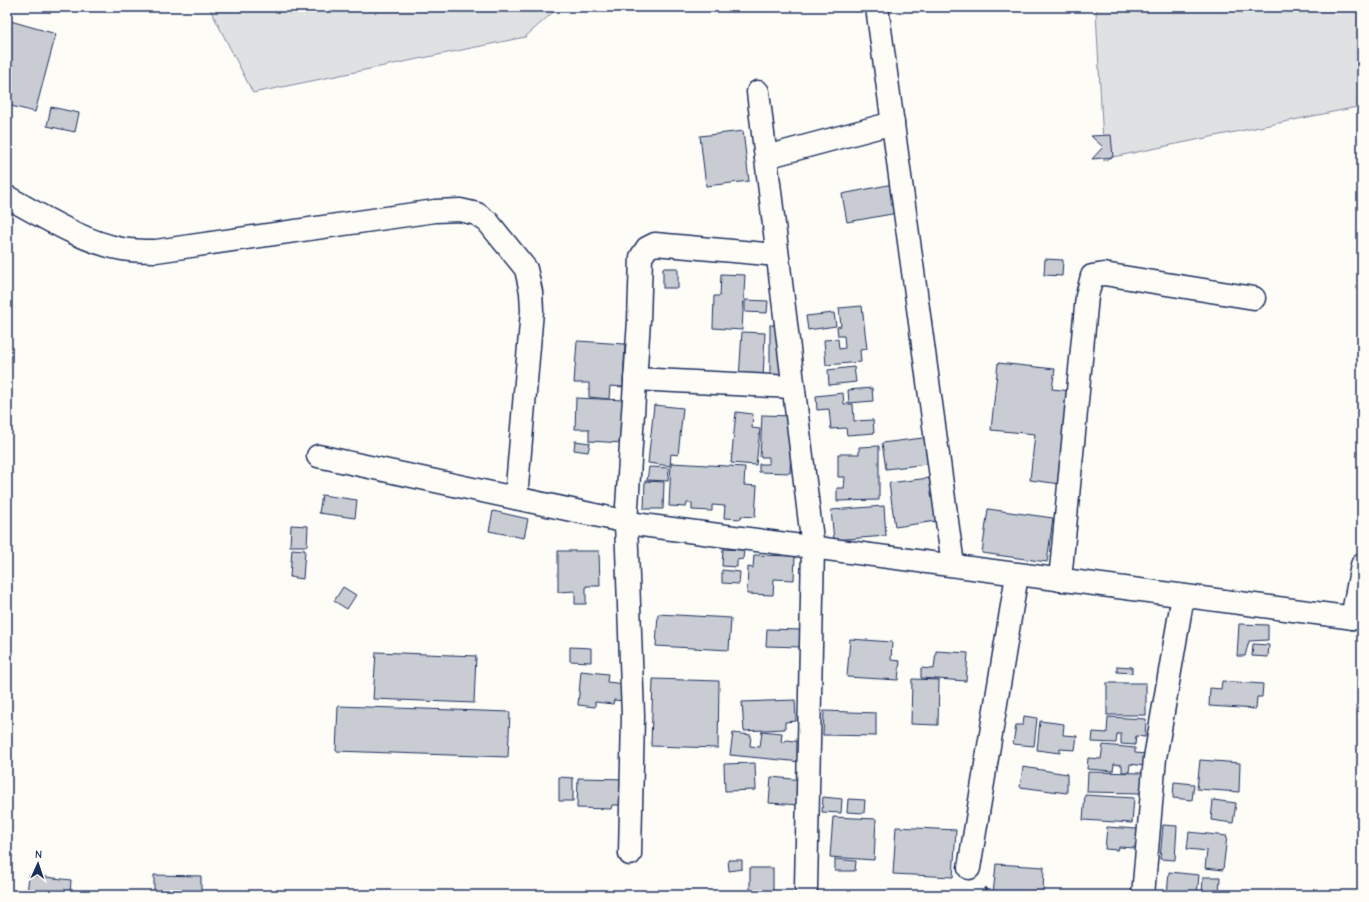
<svg xmlns="http://www.w3.org/2000/svg" width="1369" height="902" viewBox="0 0 1369 902" font-family="'Comic Neue',sans-serif">
<style>
.green{fill:#e0e1e3;stroke:#7e88a0}
.building{fill:#c9ccd3;stroke:#1b2f5e}
.lines{fill:none;stroke-linecap:round;stroke-linejoin:round}
.street-casing{stroke:#1b2f5e;stroke-width:25}
.path{stroke:#1b2f5e;stroke-width:2.5;stroke-dasharray:4 3;stroke-linecap:butt}
.street{stroke:#fdfcf7;stroke-width:22}
</style>
<rect width="100%" height="100%" fill="#fdfcf7"/>
<filter id="ink" filterUnits="userSpaceOnUse"><feTurbulence type="fractalNoise" baseFrequency=".025" numOctaves="2"/><feDisplacementMap in="SourceGraphic" scale="8" xChannelSelector="R" yChannelSelector="G"/><feConvolveMatrix kernelMatrix="1 2 1 2 8 2 1 2 1" color-interpolation-filters="sRGB"/></filter>
<g filter="url(#ink)">
<g class="green">
<polygon points="209,7 559,7 525,37 253,93"/>
<polygon points="1099,7 1362,7 1362,106 1113,157 1104,161 1096,12"/>
</g>
<g class="building">
<polygon points="7,20 56,34 35,112 7,105"/>
<polygon points="51,107 79,113 75,132 47,126"/>
<polygon points="743,131 749,181 706,186 700,136"/>
<polygon points="1111,135 1113,157 1092,159 1103,147 1091,136"/>
<polygon points="898,183 903,212 847,222 842,194"/>
<polygon points="1045,259 1063,260 1062,276 1044,275"/>
<rect x="663" y="268" width="15" height="20"/>
<polygon points="721,274 745,275 742,330 713,328 714,296 720,296"/>
<polygon points="745,300 768,301 767,313 745,312"/>
<polygon points="862,306 867,349 860,350 861,362 826,365 824,340 838,339 839,349 845,348 844,336 838,336 837,327 841,326 839,308"/>
<polygon points="834,313 836,326 808,330 806,316"/>
<rect x="770" y="325" width="11" height="56"/>
<polygon points="742,332 765,333 763,380 739,379"/>
<polygon points="577,341 625,344 623,387 610,386 609,399 589,397 589,383 574,383"/>
<polygon points="998,363 1055,369 1052,389 1071,391 1061,484 1030,480 1035,434 991,430"/>
<polygon points="854,367 856,382 829,385 828,370"/>
<polygon points="872,388 873,401 849,403 848,390"/>
<polygon points="843,393 844,404 853,404 854,421 873,420 874,433 847,435 846,428 831,429 829,409 817,410 816,396"/>
<polygon points="576,398 625,400 623,443 589,441 589,429 575,429"/>
<polygon points="654,405 683,408 678,455 671,454 670,466 648,463"/>
<polygon points="736,412 753,414 752,428 760,429 756,465 731,463"/>
<polygon points="762,415 792,416 790,473 759,472 759,464 769,464 769,457 760,457"/>
<polygon points="931,437 935,463 886,469 882,443"/>
<polygon points="575,441 590,443 588,452 574,450"/>
<polygon points="879,446 879,500 837,501 837,488 844,488 845,477 838,477 838,454 859,454 859,447"/>
<polygon points="671,463 745,467 744,485 757,486 755,517 741,516 741,519 724,518 725,506 712,505 712,511 692,510 692,503 687,503 686,507 669,506"/>
<polygon points="649,467 669,468 668,481 647,480"/>
<polygon points="929,478 936,521 895,527 889,483"/>
<polygon points="645,481 664,482 663,509 644,509"/>
<polygon points="322,495 357,500 355,518 319,513"/>
<polygon points="884,506 886,536 834,540 831,510"/>
<polygon points="988,509 1053,518 1047,562 982,553"/>
<polygon points="493,511 528,519 524,538 489,531"/>
<polygon points="291,525 308,526 307,546 290,546"/>
<polygon points="292,549 305,550 303,579 290,577"/>
<polygon points="723,549 744,550 743,559 737,560 737,567 722,566"/>
<polygon points="558,551 599,551 600,586 586,586 586,604 575,604 575,591 558,592"/>
<polygon points="754,555 795,556 794,580 774,579 773,595 747,594 748,567 753,568"/>
<polygon points="722,570 740,572 739,584 722,583"/>
<polygon points="343,587 356,595 347,609 334,601"/>
<polygon points="658,614 731,618 729,650 656,646"/>
<polygon points="1239,624 1268,625 1268,640 1249,641 1245,656 1237,656"/>
<polygon points="767,629 801,630 801,647 766,646"/>
<polygon points="850,639 892,642 891,660 900,661 898,680 847,677"/>
<polygon points="1253,644 1269,645 1268,657 1252,656"/>
<polygon points="570,647 591,648 591,662 570,661"/>
<polygon points="936,651 968,653 966,681 921,678 921,668 934,669"/>
<polygon points="376,652 476,656 474,703 373,699"/>
<polygon points="1117,666 1132,667 1132,673 1117,672"/>
<polygon points="581,671 608,674 607,682 625,684 623,701 614,700 613,704 595,702 595,707 578,705"/>
<polygon points="653,679 719,681 718,748 651,746"/>
<polygon points="912,679 939,680 938,725 911,724"/>
<polygon points="1222,681 1263,684 1262,697 1257,697 1256,709 1209,706 1210,688 1221,689"/>
<rect x="1107" y="683" width="39" height="32"/>
<polygon points="795,700 796,721 785,722 785,729 744,731 742,702"/>
<polygon points="338,706 510,712 508,757 336,751"/>
<polygon points="824,711 876,713 876,736 823,735"/>
<polygon points="1024,716 1037,718 1034,746 1013,744 1016,725 1023,725"/>
<polygon points="1108,717 1146,719 1145,737 1136,736 1135,745 1121,744 1121,734 1117,734 1116,743 1092,742 1093,732 1107,733"/>
<polygon points="1040,721 1064,724 1063,735 1077,736 1075,750 1060,749 1060,753 1037,750"/>
<polygon points="762,731 782,733 781,743 787,740 802,742 801,762 730,755 733,733 751,735 750,746 760,747"/>
<polygon points="1103,745 1135,748 1135,753 1146,754 1145,766 1130,764 1129,772 1122,772 1122,765 1114,764 1113,771 1087,769 1088,758 1101,759"/>
<polygon points="1200,760 1240,763 1239,792 1197,789"/>
<polygon points="755,763 756,790 725,791 724,764"/>
<polygon points="1023,767 1067,774 1067,793 1020,787"/>
<polygon points="1088,772 1143,773 1142,793 1087,792"/>
<polygon points="559,777 573,778 573,801 559,801"/>
<polygon points="771,777 803,780 800,805 769,803"/>
<polygon points="578,778 628,779 627,805 612,805 611,809 577,808"/>
<polygon points="1174,782 1194,784 1192,800 1173,798"/>
<polygon points="1085,795 1134,798 1132,823 1083,820"/>
<polygon points="823,797 842,799 841,813 822,812"/>
<polygon points="848,799 865,800 864,813 847,812"/>
<polygon points="1213,800 1236,803 1233,823 1211,820"/>
<polygon points="833,817 876,819 874,860 830,857"/>
<polygon points="1163,825 1177,826 1175,860 1160,859"/>
<polygon points="896,827 956,830 953,877 893,874"/>
<polygon points="1107,827 1137,829 1135,848 1119,847 1118,850 1105,849"/>
<polygon points="1189,832 1227,836 1223,870 1205,868 1207,851 1187,849"/>
<polygon points="835,859 856,861 855,871 835,871"/>
<polygon points="728,860 742,860 742,869 729,871"/>
<polygon points="996,864 1044,867 1043,895 993,895"/>
<rect x="750" y="868" width="23" height="27"/>
<polygon points="1169,872 1199,875 1197,895 1167,895"/>
<polygon points="29,875 71,880 70,895 27,895"/>
<polygon points="154,875 201,876 201,895 154,895"/>
<polygon points="1203,877 1220,877 1219,895 1202,895"/>
</g>
<g class="lines">
<g class="street-casing">
<g id="street">
<polyline points="877,7 953,565"/>
<polyline points="758,92 813,548 806,888"/>
<polyline points="766,157 893,123"/>
<path d="M7,197C42,216 83,242 122,249C133,251 145,251 156,251L435,211L460,210L477,214L488,222L526,269L531,292L532,311L516,498"/>
<polyline points="635,379 793,387"/>
<polyline points="318,456 642,525 1362,619"/>
<polyline points="1060,580 1087,296 1092,276 1104,274 1254,298"/>
<polyline points="1352,618 1362,565"/>
<polyline points="630,854 633,716 626,522 639,320 641,257 647,248 655,244 777,255"/>
<polyline points="969,868 1017,575"/>
<polyline points="1143,895 1155,758 1183,596"/>
</g>
</g>
<polyline class="path" points="982,895 987,891 983,886"/>
<use href="#street" class="street"/>
</g>
</g>
<rect width="1369" height="902" fill="none" stroke="#fdfcf7" stroke-width="24"/>
<rect x="12" y="12" width="1345" height="878" fill="none" stroke="#1b2f5e" stroke-width="1.5" filter="url(#ink)"/>
<g transform="translate(38 864) rotate(3)" stroke="#fdfcf7" stroke-width="3" paint-order="stroke">
<path d="M0-3L7 15L0 10L-7 15Z" fill="#1b2f5e"/>
<text y="-6" font-size="11" font-weight="bold" text-anchor="middle" fill="#1b2f5e">N</text>
</g>
</svg>
